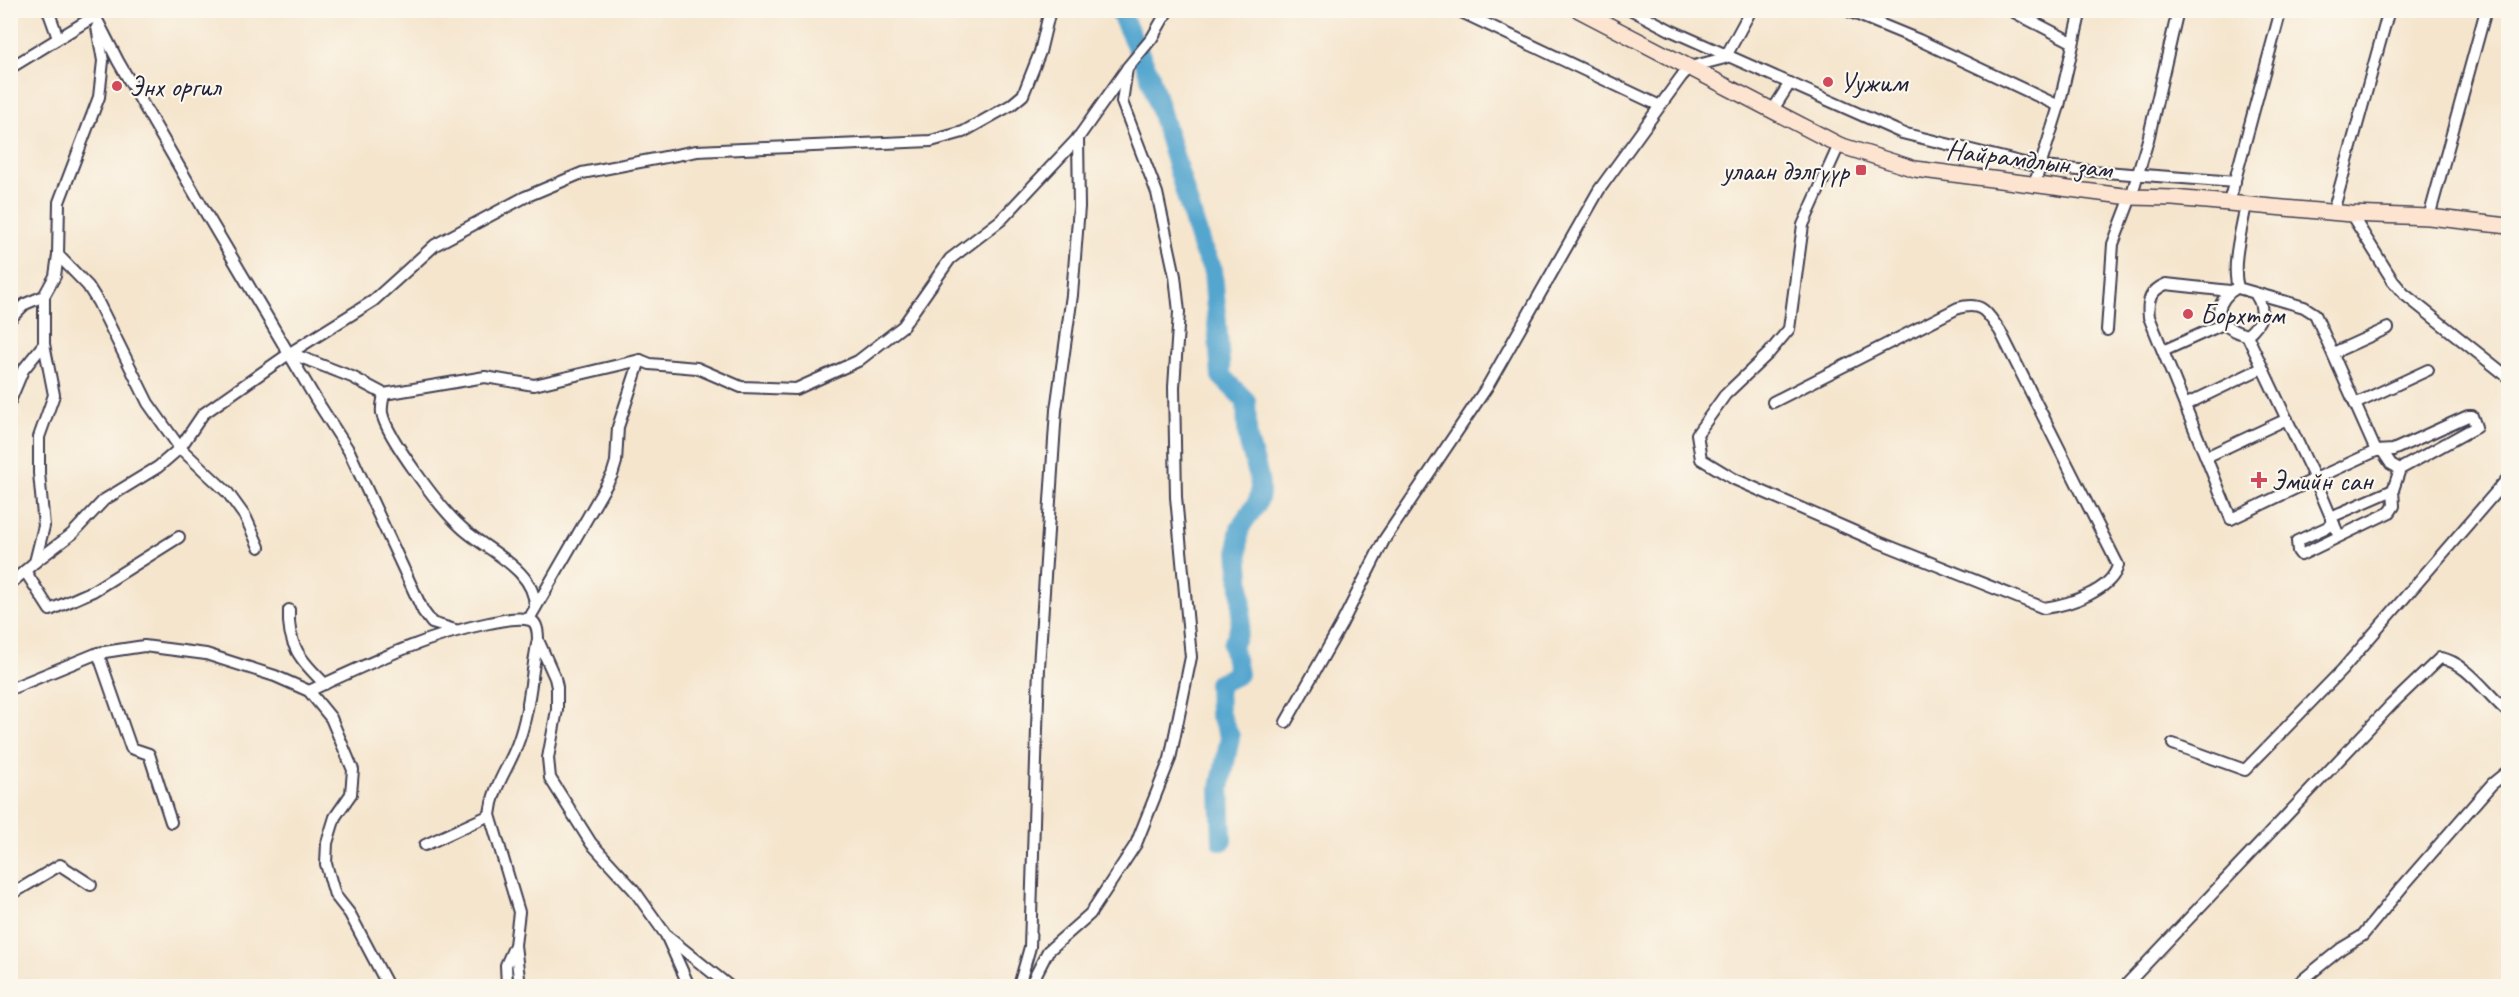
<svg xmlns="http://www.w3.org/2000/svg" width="2519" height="997" viewBox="0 0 2519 997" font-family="Caveat,sans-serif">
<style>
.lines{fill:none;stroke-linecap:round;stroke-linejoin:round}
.river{stroke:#54a6cf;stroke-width:20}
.street-casing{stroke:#423f51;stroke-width:14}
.secondary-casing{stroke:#423f51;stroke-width:18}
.street{stroke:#fff;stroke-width:10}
.secondary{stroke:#fde4d1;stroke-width:15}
.poi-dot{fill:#d1495b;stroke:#fbf7ec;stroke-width:2}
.labels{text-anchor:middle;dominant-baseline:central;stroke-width:4.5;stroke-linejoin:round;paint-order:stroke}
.poi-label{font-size:28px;fill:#22223b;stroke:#fbf7ec;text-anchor:start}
.street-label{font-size:28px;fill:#22223b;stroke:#fbf7ec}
</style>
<rect width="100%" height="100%" fill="#fbf7ec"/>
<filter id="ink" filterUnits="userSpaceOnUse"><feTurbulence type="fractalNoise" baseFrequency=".0167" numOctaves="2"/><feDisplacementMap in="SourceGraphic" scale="12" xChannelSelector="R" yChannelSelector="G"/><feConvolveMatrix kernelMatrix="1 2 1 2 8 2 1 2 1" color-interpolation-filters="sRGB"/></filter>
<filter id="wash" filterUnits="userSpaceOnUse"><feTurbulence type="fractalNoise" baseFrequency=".008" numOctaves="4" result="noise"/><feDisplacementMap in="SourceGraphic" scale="24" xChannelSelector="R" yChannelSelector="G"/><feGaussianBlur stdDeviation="1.35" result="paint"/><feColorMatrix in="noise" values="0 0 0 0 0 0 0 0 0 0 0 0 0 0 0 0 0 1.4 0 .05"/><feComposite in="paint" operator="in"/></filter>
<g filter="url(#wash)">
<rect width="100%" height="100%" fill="#f5e5cd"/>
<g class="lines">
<path class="river" d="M1119,10L1149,73L1202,248L1213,270L1221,376L1246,401C1247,413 1246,426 1248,438C1251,456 1261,473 1260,492C1260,507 1242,518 1239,532C1234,568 1252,612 1232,645L1238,674L1218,684L1219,713L1230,737L1220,788L1222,841"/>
</g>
</g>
<g filter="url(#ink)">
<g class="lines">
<g class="street-casing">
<g id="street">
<polyline points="48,10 58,38"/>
<polyline points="1457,10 1658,105"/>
<polyline points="1632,10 1670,30 1902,133 2040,167 2235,182"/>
<polyline points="1846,10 1919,40 2059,106"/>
<polyline points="2010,10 2072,42"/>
<polyline points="10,68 95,16 118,61 207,215 315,398 349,451 423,611 432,623 455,630"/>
<polyline points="1772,111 1790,83"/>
<polyline points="2034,186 2059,106 2081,10"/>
<polyline points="2229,202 2281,10"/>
<path d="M2246,204C2242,229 2231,263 2238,288L2304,307L2315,314L2376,451L2315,479L2247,335"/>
<polyline points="2333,212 2389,10"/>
<polyline points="2351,214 2393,281 2404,294 2508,377"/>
<polyline points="2429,217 2486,10"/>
<polyline points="58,255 88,286 98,302 148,403 180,448 228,493 246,518 259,547"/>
<path d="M2235,289C2229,292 2228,294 2224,299C2210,318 2229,331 2247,335C2261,323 2267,312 2256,295"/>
<path d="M2230,291L2166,284C2150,291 2147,300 2149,317L2231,519L2315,479L2339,536"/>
<polyline points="10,319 25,304 44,296"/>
<polyline points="2107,330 2113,244 2131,197 2148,140 2178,10"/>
<polyline points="2163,351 2223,324"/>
<polyline points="290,353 352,377 384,394 485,377 534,385 640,360 650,364 697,368 741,387 796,389 858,361 903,326 950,259 1001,220 1078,138 1126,70"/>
<polyline points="2333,353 2388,328"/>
<path d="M384,394C383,400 381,407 382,413C386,436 441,509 460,526C484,550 536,568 535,608"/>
<polyline points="10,401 23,370 44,344"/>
<path d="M1773,402L1958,308C1983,301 1987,313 2000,331L2118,565C2112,591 2068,605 2044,608L1876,541L1734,479L1701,459L1697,434L1725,395L1769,353L1789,329L1803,225L1839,145"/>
<polyline points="2355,404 2428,370"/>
<polyline points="2185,405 2262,368"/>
<polyline points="2383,452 2391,464 2400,469"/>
<polyline points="2206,457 2287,419"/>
<polyline points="2331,517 2393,490"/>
<polyline points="2334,524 2297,541 2298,551 2301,555 2390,512 2394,506 2393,490 2400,469 2476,427 2472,416 2468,416 2393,450 2376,451"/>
<polyline points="35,562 72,534 104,500 158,467 180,448 203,414 290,353 373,301 435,245 525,197 582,173 697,151 931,141 963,132 1011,105 1023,95 1040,52 1050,10"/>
<polyline points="25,571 50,610 93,591 179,537"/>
<polyline points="10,584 35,562 44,526 39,473 39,437 54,395 44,344 44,296 55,276 58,255 59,202 99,97 103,61 97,27"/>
<path d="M289,610C287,645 301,661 325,684"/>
<polyline points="529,619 612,475 616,462 618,427 640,360"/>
<polyline points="538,640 555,678 557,687 557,710 548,758 550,778 591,843 634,890 666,935 689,986"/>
<polyline points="98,653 131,748 149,754 171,822"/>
<polyline points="10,689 98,653 144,646 206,654 275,676 309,691 331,718 353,770 351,794 335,817 327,843 326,864 335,895 350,914 388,986"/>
<path d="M309,691C368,664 424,636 489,623C500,621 518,616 530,620C537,622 538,633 538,639C531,674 530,712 517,745C507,771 493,786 490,815L519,912L515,945L520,986"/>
<polyline points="1286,722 1341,625 1384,540 1487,387 1599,190 1681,77 1690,67 1725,58 1751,10"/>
<polyline points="2173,744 2245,770 2342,670 2508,478"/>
<polyline points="425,845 490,815"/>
<polyline points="10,895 60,865 91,885"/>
<polyline points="669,938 729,986"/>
<polyline points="507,986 506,965 514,947"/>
<polyline points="1019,986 1030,947 1039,667 1056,410 1072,295 1079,207 1078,137"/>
<polyline points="1030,986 1048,951 1090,914 1136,844 1170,759 1191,657 1176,497 1174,387 1179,312 1175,276 1157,193 1122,102 1127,68 1152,38 1168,10"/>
<path d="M2125,986L2391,705L2440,658C2467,662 2488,696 2508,712"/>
<polyline points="2295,986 2342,948 2362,936 2403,886 2492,784 2508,771"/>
</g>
</g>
<g class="secondary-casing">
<polyline id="secondary" points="1579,10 1839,145 1915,169 2131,197 2173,198 2351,214 2429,217 2508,226"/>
</g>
<use href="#street" class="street"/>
<use href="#secondary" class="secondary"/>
</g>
</g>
<g class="poi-dot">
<circle cx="1828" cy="82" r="6"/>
<circle cx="117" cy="86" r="6"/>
<rect x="1855" y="164" width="12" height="12" rx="3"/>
<circle cx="2188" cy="314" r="6"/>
<path d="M2256 471h6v6h6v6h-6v6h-6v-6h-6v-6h6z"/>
</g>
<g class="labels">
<g class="poi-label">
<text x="1840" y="82">Уужим</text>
<text x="129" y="86">Энх оргил</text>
<text x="1849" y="170" text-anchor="end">улаан дэлгүүр</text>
<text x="2200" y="314">Борхтом</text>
<text x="2271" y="480">Эмийн сан</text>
</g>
<g class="street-label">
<text transform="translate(2029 159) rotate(7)">Найрамдлын зам</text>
</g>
</g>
<rect width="2519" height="997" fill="none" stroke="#fbf7ec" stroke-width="36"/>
</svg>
